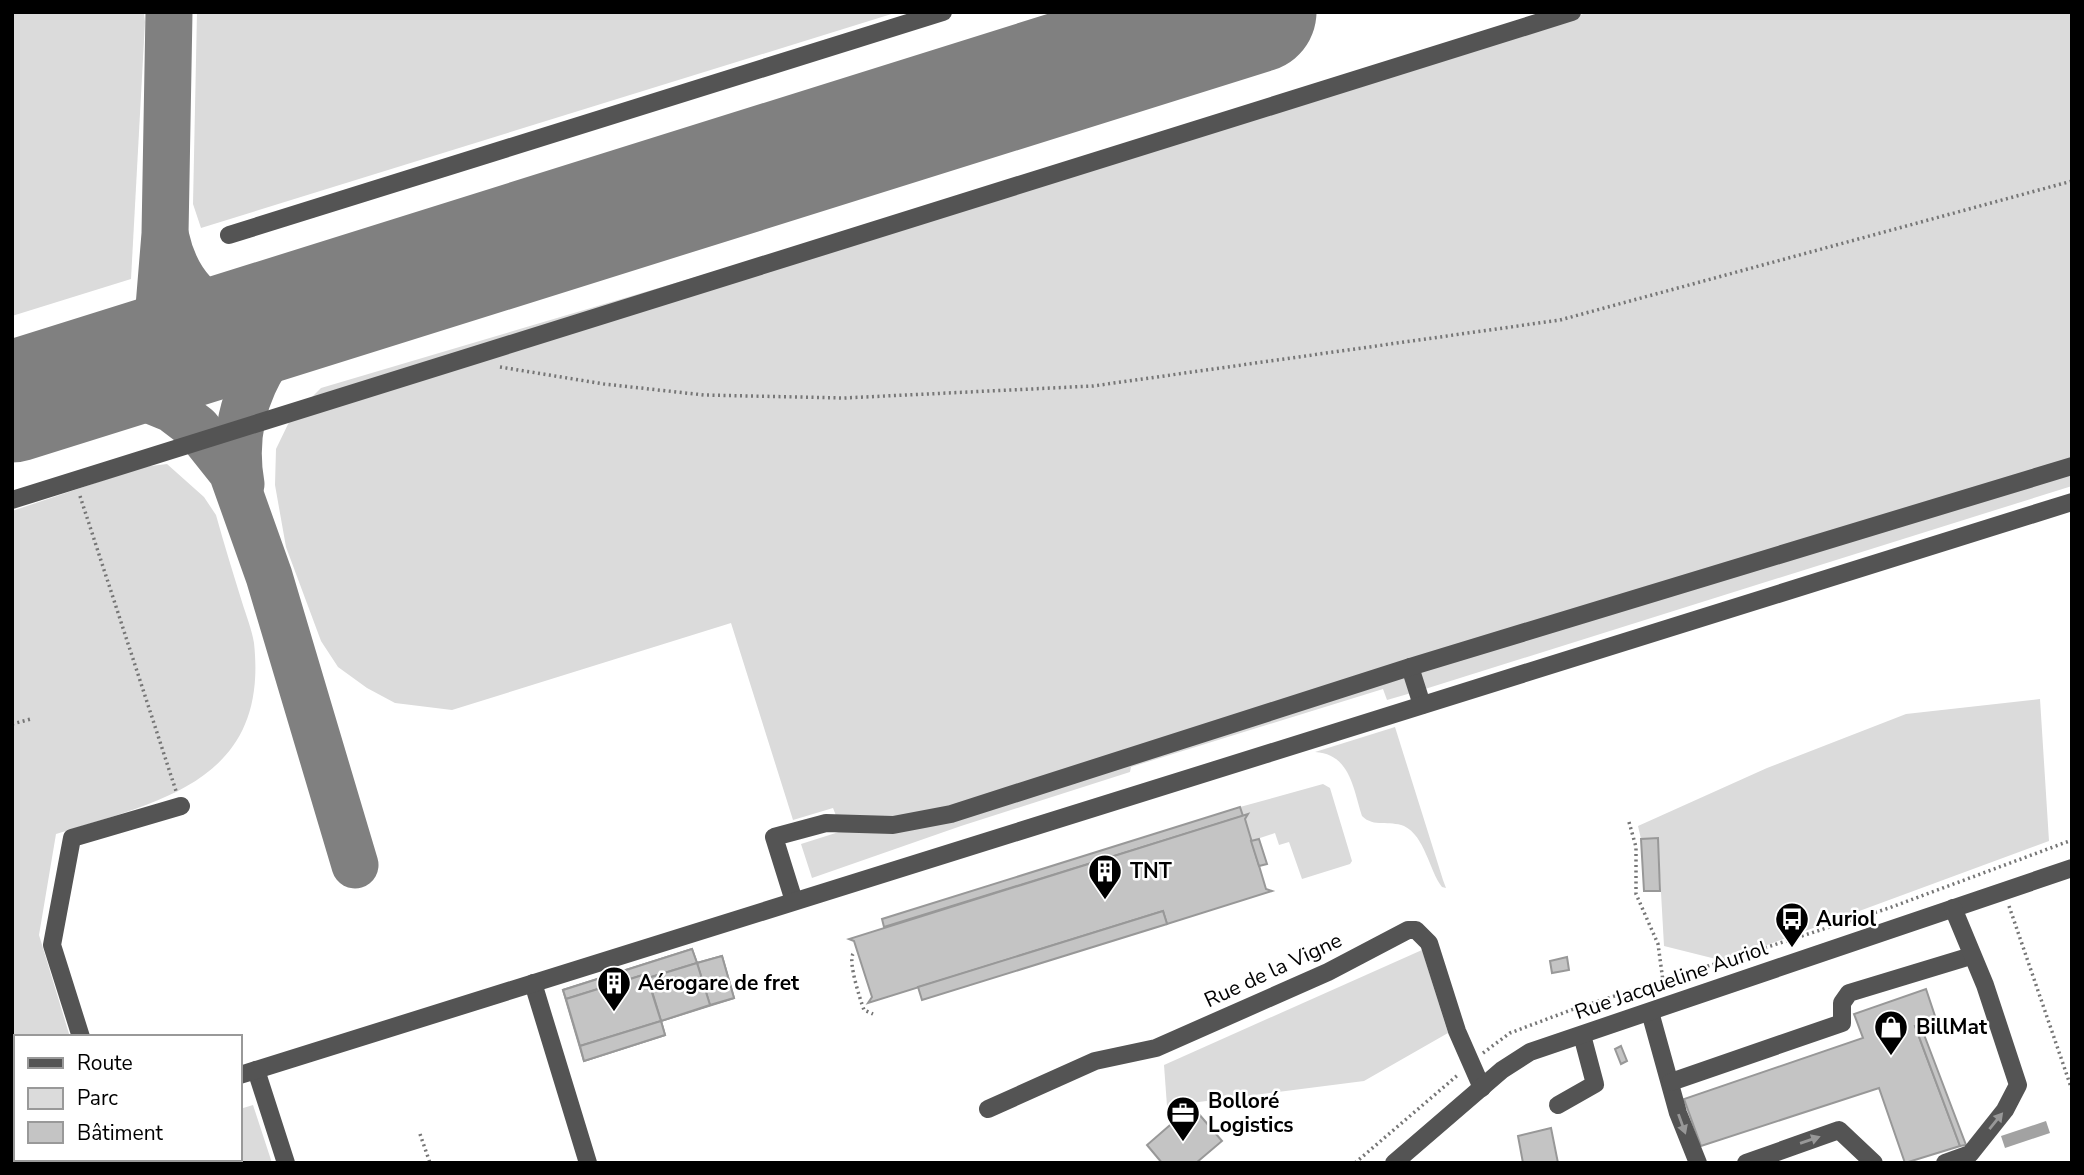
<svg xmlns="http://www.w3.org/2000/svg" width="2084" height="1175" viewBox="0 0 2084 1175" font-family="'Nunito Sans',sans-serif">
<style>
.green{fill:#dbdbdb}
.water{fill:#a2a2a2}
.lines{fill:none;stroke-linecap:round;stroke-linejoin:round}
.taxiway{stroke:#808080;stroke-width:47}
.runway{stroke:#808080;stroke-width:121}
.building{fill:#c4c4c4;stroke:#989898;stroke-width:2}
.path{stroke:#767676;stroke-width:3.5;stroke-dasharray:2 3.5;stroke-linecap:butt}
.minor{stroke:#545454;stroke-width:18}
.oneway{fill:#989898}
.labels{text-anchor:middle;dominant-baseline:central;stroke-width:5;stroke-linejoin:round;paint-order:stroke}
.poi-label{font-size:21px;font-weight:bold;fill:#000;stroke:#fff;text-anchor:start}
.street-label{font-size:21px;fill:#000;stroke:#fff}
</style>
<rect width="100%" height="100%" fill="#fff"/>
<g class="green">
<polygon points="12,12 144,12 145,22 131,279 12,316"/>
<polygon points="197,12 898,12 201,228 193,204"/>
<polygon points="1590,12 2072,12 2072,486 1425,689 1387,700 1383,689 1131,767 1130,772 961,826 812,878 801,844 842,831 833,808 793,820 731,623 452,710 395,703 367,688 338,667 321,641 286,547 275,485 276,449 291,418 321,388"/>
<path d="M167,464L204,497L216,515C224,544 233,573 242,602C246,615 252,630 254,643C269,781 161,801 56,834L39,935L70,1037H16V1102L12,1103V511L143,467Z"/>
<polygon points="2040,699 2049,841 1724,961 1664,946 1658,839 1641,839 1638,826 1767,768 1906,714"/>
<path d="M1395,727L1443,880L1446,888L1442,887C1429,870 1425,836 1404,826C1389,820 1374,828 1362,816C1353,788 1350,754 1315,752Z"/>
<polygon points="1323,784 1330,788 1352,861 1350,864 1302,879 1289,842 1279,845 1275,833 1251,841 1240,807"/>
<polygon points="1422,950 1448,1033 1364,1081 1167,1106 1164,1065"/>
<polygon points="253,1105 272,1163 66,1163 77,1159 240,1159 240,1109"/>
</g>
<polygon class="water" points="2046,1121 2050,1133 2005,1148 2001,1136"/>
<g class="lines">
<g class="taxiway">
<path d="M166,238C175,279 203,318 250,319C274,319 298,309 320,302"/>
<polyline points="63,383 117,363 140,344 159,307 165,234 169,12"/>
<polyline points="39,391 109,389 150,400 172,409 197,428 232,472 269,576 355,865"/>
<path d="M241,484C229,415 259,344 323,310C360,291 405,280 445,266"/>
</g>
<polyline class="runway" points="12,402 1256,12"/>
</g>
<g class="building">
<polygon points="1240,807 1243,816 884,927 882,919"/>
<polygon points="1248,814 1245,819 1266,889 1272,891 1167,924 1163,911 868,1003 872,997 854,941 849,939"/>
<polygon points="1658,838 1660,891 1644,891 1641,839"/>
<polygon points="1259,839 1267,864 1259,866 1251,841"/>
<polygon points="1163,911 1167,924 922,1000 918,987"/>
<polygon points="692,949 697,963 722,956 734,998 661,1021 665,1035 584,1061 563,990"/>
<polygon points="692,949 697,963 648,978 646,974 566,999 563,990"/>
<polygon points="722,956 734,998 710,1005 697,963"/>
<polygon points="1567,957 1569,970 1552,973 1550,961"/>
<polygon points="697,963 710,1005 661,1021 648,978"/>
<polygon points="646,974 661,1021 580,1046 566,999"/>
<polygon points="1926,989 1936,1019 1915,1026 1960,1146 1905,1163 1879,1088 1701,1146 1684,1099 1863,1038 1854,1014"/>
<polygon points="661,1021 665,1035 584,1061 580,1046"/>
<polygon points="1920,1024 1966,1145 1960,1146 1915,1026"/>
<polygon points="1621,1046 1627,1061 1621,1064 1615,1049"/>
<polygon points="1192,1106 1222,1141 1196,1163 1162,1163 1147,1145"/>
<polygon points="1551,1128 1558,1163 1523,1163 1518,1136"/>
</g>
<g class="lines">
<g class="path">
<polyline points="500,367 604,384 704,395 844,398 1093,386 1560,320 2072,181"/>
<polyline points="80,496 176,791"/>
<polyline points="12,724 31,719"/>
<polyline points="1629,822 1636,847 1636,894 1658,944 1663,981"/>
<polyline points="2009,906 2072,1090"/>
<path d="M853,954C848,962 860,999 864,1010L873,1014"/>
<polyline points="1483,1053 1510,1033 1571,1010 1889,908 2072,840"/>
<polyline points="420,1134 430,1163"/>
<polyline points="1355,1163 1459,1074"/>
</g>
<g class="minor">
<polyline points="229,235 943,12"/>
<polyline points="12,500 1572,12"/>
<polyline points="1410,667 1422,705"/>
<polyline points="794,901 774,837 826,823 893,825 951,814 1410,667 2072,466"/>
<polyline points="533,983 588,1163"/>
<polyline points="1650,1012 1678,1113 1698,1163"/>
<polyline points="81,1037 52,945 72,838 181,806"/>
<polyline points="256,1070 286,1163"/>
<polyline points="240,1075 2072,502"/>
<polyline points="1671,1082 1842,1023 1842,1003 1849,993 1971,956"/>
<polyline points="1558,1105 1595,1084 1582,1035"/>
<polyline points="12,1109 16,1108"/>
<polyline points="988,1109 1095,1061 1156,1048 1328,972 1408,930 1416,930 1429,943 1457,1031 1482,1088"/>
<polyline points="12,1145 16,1143"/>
<polyline points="1394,1163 1502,1070 1530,1052 2072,868"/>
<polyline points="1746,1163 1839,1130 1874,1163"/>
<polyline points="1945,1163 1970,1154 2005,1110 2018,1085 1985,985 1953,908"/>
</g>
</g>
<defs><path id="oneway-solid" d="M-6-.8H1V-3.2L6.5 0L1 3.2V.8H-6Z" transform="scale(1.75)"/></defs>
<g class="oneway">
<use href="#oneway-solid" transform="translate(1996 1121) rotate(-51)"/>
<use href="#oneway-solid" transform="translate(1682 1124) rotate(70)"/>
<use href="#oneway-solid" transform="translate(1810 1140) rotate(-19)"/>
</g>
<defs>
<g id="building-pin" transform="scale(1.75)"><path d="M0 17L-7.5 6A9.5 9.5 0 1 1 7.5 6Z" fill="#000" stroke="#fff"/><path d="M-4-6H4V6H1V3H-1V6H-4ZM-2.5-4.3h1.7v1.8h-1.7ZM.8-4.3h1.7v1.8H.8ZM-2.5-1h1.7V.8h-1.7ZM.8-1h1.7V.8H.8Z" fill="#fff"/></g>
<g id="bus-pin" transform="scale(1.75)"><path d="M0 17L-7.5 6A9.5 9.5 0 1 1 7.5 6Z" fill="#000" stroke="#fff"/><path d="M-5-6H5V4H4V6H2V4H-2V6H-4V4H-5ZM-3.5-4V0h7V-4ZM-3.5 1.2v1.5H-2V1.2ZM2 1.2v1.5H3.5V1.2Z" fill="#fff"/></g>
<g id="shop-pin" transform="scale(1.75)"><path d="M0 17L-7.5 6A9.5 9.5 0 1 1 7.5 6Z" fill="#000" stroke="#fff"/><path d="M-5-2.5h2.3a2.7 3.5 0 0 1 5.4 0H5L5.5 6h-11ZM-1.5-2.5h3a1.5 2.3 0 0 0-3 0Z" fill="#fff"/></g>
<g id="office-pin" transform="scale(1.75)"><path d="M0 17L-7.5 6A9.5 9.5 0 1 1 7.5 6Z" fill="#000" stroke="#fff"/><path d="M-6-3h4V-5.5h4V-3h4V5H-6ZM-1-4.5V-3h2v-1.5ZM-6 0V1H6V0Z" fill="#fff"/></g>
</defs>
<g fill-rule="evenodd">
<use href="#building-pin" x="1105" y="871"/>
<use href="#bus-pin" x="1792" y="919"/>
<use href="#building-pin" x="614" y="983"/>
<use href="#shop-pin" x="1891" y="1027"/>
<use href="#office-pin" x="1183" y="1113"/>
</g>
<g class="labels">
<g class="poi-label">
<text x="1130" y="871">TNT</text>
<text x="1816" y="919">Auriol</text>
<text x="638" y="983">Aérogare de fret</text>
<text x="1916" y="1027">BillMat</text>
<text x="1208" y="1101">Bolloré<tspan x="1208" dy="24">Logistics</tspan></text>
</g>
<g class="street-label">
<text transform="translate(1273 970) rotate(-25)">Rue de la Vigne</text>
<text transform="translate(1671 980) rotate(-19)">Rue Jacqueline Auriol</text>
</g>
</g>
<rect width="2084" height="1175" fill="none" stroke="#000000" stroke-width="28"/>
<rect x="14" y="1035" width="228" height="126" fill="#ffffff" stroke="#999999" stroke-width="2"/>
<rect x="28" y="1058" width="35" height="10" fill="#545454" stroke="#999999" stroke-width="2"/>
<text x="77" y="1070" font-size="21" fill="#000000">Route</text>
<rect x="28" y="1088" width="35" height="21" fill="#dbdbdb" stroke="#999999" stroke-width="2"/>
<text x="77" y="1105" font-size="21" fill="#000000">Parc</text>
<rect x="28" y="1122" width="35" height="21" fill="#c4c4c4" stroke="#999999" stroke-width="2"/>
<text x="77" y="1140" font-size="21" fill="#000000">Bâtiment</text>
</svg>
